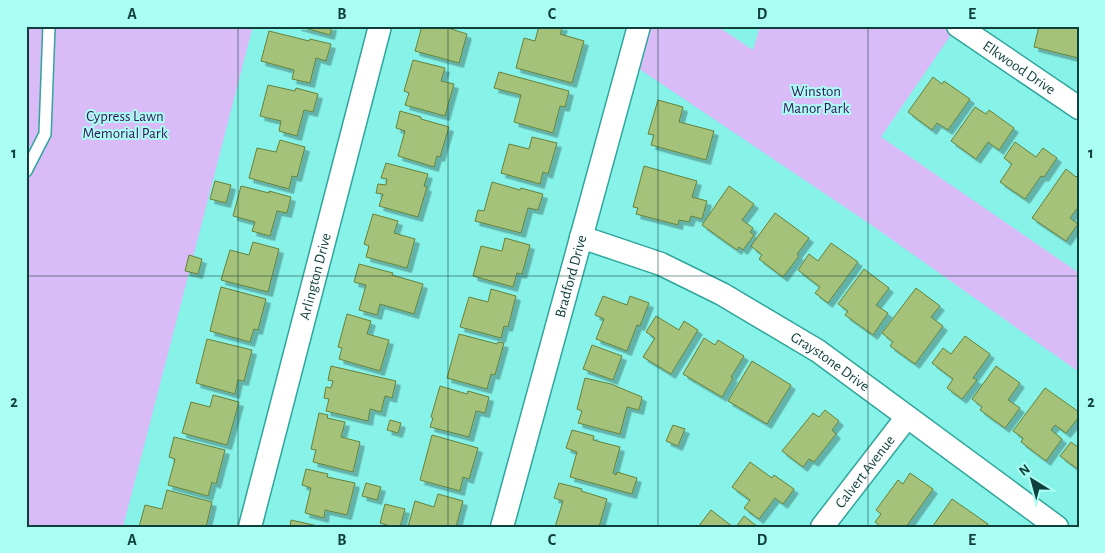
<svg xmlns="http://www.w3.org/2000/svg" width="1105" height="553" viewBox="0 0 1105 553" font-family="'Alegreya Sans',sans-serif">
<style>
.green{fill:#d8bbf7}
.building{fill:#a4c279;stroke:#66813a;filter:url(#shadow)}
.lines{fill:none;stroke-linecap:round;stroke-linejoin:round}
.service-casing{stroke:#30a59b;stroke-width:14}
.minor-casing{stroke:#30a59b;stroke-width:25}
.service{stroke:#fff;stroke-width:11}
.minor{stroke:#fff;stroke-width:22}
.grid{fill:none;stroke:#0e3f3b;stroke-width:1;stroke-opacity:0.55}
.labels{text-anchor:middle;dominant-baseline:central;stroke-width:4;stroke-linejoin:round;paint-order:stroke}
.street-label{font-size:15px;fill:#0e3f3b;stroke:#aafdf3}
.park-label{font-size:15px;fill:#3a1357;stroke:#aafdf3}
.neatline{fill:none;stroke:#0e3f3b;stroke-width:2}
.grid-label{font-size:16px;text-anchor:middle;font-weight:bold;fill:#0e3f3b}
</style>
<defs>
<filter id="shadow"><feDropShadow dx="4.5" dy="4.5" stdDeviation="0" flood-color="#0004"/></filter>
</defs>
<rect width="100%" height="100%" fill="#87f3e8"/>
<g class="green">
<polygon points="26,26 253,26 123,527 26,527"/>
<polygon points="639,26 717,26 753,50 760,26 957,26 881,137 1079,273 1079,372 870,224 629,62"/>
</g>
<g class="building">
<polygon points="297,26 332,26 330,35"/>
<polygon points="422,26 448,26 448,28 467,34 459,63 415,51"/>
<polygon points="539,26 563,26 560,34 584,41 572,83 516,68 524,38 535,41"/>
<polygon points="1039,26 1079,26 1078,58 1034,47"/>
<polygon points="269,31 309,41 310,39 331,44 326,61 316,58 310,83 292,79 294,70 261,61"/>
<polygon points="413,60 445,68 441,81 454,84 445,116 405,105 409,93 404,91"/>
<polygon points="499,72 569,91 565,107 560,106 553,133 514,122 521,95 494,88"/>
<polygon points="933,77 942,84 944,81 970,99 948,130 937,123 932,130 908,112"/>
<polygon points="268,85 295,91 296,88 318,94 313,112 304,110 297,136 279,131 281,121 260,116"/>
<polygon points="658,100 683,107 679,122 714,131 706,160 651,145 654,135 648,134"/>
<polygon points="975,107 986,114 989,110 1014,128 999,150 988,142 976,159 951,141"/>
<polygon points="400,111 421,117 421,119 449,127 440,157 437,156 434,167 398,156 405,131 396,128"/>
<polygon points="532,137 557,143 548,174 543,172 540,184 501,173 509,144 529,149"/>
<polygon points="280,140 305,147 297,177 292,176 289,189 249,178 257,148 276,152"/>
<polygon points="1015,142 1036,157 1043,148 1057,158 1044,177 1041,176 1025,199 1000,182 1012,164 1004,158"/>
<polygon points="386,163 428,174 424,186 427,187 418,217 379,206 383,194 376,193 378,184 386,185 387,179 381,178"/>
<polygon points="644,166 697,181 692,197 707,201 702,219 691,216 689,222 679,220 678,225 636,214 638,208 633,207"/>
<polygon points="1066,169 1076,177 1079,174 1079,206 1070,218 1078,224 1066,241 1032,218"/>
<polygon points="215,181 231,185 226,203 210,199"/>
<polygon points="492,182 520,190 521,188 543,194 538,210 528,208 521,233 475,221 478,210 484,211"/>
<polygon points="241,186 269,193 269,191 291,197 287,213 277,211 270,236 252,231 255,222 233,216"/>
<polygon points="729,186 754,204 742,220 753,228 750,232 754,235 743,250 739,247 737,250 702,225"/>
<polygon points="775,213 809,238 797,254 799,256 783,277 759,259 762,255 751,246"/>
<polygon points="373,214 398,221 394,233 415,239 407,268 366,257 369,246 364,244"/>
<polygon points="505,238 530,245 522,274 517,273 513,287 473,276 481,246 502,251"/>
<polygon points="253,242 279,249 268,292 221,280 230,250 249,255"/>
<polygon points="831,243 858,262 828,303 815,293 820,287 798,270 809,254 818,261"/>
<polygon points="189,255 202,259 198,274 185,271"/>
<polygon points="359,264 393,273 392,275 423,284 414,314 380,304 377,315 359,310 366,285 354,282"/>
<polygon points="864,269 889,288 876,305 888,313 873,335 845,315 848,311 838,304"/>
<polygon points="221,287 266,299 258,330 254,329 250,342 210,331"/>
<polygon points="916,288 940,306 931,317 943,326 915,364 890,346 893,342 882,333"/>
<polygon points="491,289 516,296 508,327 504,326 501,338 460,327 469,297 488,302"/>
<polygon points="603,296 627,305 630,296 649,303 640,326 637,325 627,351 596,339 604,319 595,315"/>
<polygon points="347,314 371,321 367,334 389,340 380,371 339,359 342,348 338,347"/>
<polygon points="656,316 679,330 684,321 698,330 671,374 643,357 655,338 646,332"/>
<polygon points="459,334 497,344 498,342 504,343 495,375 491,374 487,389 447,378"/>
<polygon points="965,336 990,354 973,378 977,380 962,399 947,388 953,379 932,363 943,348 951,354"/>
<polygon points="704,338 715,345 718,340 744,356 731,377 733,378 722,397 683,374"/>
<polygon points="207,339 252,350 244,381 238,380 235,394 196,383"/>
<polygon points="592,345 622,356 613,380 583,369"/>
<polygon points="752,361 791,385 767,424 728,401"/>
<polygon points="331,366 396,381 392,398 385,396 381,412 370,409 368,421 326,411 329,399 324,398 326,387 331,388 333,381 328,380"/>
<polygon points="996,366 1020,383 1008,400 1020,408 1005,428 980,410 982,407 972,399"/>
<polygon points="585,378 611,384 642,397 639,410 627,407 620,434 578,423 582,411 577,409"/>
<polygon points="440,386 467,394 468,391 489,397 485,413 476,411 469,437 430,427 433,418 431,417"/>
<polygon points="1045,388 1079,412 1079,417 1066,433 1055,425 1051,430 1062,439 1046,461 1021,442 1023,438 1013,431"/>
<polygon points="213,395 239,402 227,445 182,433 191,402 210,407"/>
<polygon points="825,410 839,421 832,430 836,434 814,462 809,459 803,467 782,451 813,413 819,417"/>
<polygon points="319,413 328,415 327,418 345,422 341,437 360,442 353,472 313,462 316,450 311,449"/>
<polygon points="390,420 401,423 398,433 387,430"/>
<polygon points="673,425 685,429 678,446 666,441"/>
<polygon points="572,430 594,436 593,440 620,447 613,473 616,475 617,472 637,478 632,494 570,477 577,452 566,448"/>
<polygon points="432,435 478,448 469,479 463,477 460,491 420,480"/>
<polygon points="174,437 225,450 216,484 212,482 208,496 168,485 175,459 169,457"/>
<polygon points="1071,442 1078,447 1079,447 1079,470 1060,456"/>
<polygon points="750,462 772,478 774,475 794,489 783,504 775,498 759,519 744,508 750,500 732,487"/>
<polygon points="306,469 328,474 327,477 355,483 347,515 325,510 324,518 305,513 311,488 302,485"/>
<polygon points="910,473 933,489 906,527 881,527 875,522 881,514 876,510 898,480 903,484"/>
<polygon points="366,483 381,487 377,500 362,496"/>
<polygon points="559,483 582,489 581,491 607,499 599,527 555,527 563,501 554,498"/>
<polygon points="167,490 212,502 206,527 139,527 145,505 162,509"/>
<polygon points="438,494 463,501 456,527 408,527 415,501 434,507"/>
<polygon points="952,499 988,524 986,527 932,527"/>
<polygon points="385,504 405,509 400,527 393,527 380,523"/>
<polygon points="711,510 733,527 698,527"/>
<polygon points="744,516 758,527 736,527"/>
<polygon points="291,520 318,526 318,527 290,527"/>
</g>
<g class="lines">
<g class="service-casing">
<polyline id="service" points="26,171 45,134 49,26"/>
</g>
<g class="minor-casing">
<g id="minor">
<path id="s1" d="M958,26L1079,108"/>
<path id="s2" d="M581,237L661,264L722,294L818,351L1057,527"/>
<path id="s3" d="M250,527L380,26"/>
<path id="s4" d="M502,527L639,26"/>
<path id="s5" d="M822,527L907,417"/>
</g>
</g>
<use href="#service" class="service"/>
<use href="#minor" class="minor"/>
</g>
<path class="grid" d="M238,26V527M448,26V527M658,26V527M868,26V527M26,276H1079"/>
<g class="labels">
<g class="street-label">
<text stroke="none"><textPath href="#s1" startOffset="74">Elkwood Drive</textPath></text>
<text stroke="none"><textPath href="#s3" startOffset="259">Arlington Drive</textPath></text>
<text stroke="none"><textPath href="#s4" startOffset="260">Bradford Drive</textPath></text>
<text stroke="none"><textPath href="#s2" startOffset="280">Graystone Drive</textPath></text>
<text stroke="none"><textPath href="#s5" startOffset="70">Calvert Avenue</textPath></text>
</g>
<g class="park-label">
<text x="816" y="91">Winston<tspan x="816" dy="17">Manor Park</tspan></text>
<text x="125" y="116">Cypress Lawn<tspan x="125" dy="17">Memorial Park</tspan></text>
</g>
</g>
<rect width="1105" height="553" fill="none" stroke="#aafdf3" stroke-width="55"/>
<g transform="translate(1032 480) rotate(323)" stroke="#aafdf3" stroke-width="4" paint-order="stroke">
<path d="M0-4L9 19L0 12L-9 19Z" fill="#0e3f3b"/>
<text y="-8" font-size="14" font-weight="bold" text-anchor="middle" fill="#0e3f3b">N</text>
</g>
<rect x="28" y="28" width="1050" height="498" class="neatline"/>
<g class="grid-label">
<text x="132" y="19">A</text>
<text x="342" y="19">B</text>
<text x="552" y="19">C</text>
<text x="762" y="19">D</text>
<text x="972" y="19">E</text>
<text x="14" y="158">1</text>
<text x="1091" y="158">1</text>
<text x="14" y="407">2</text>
<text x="1091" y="407">2</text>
<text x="132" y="545">A</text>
<text x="342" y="545">B</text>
<text x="552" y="545">C</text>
<text x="762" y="545">D</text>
<text x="972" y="545">E</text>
</g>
</svg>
